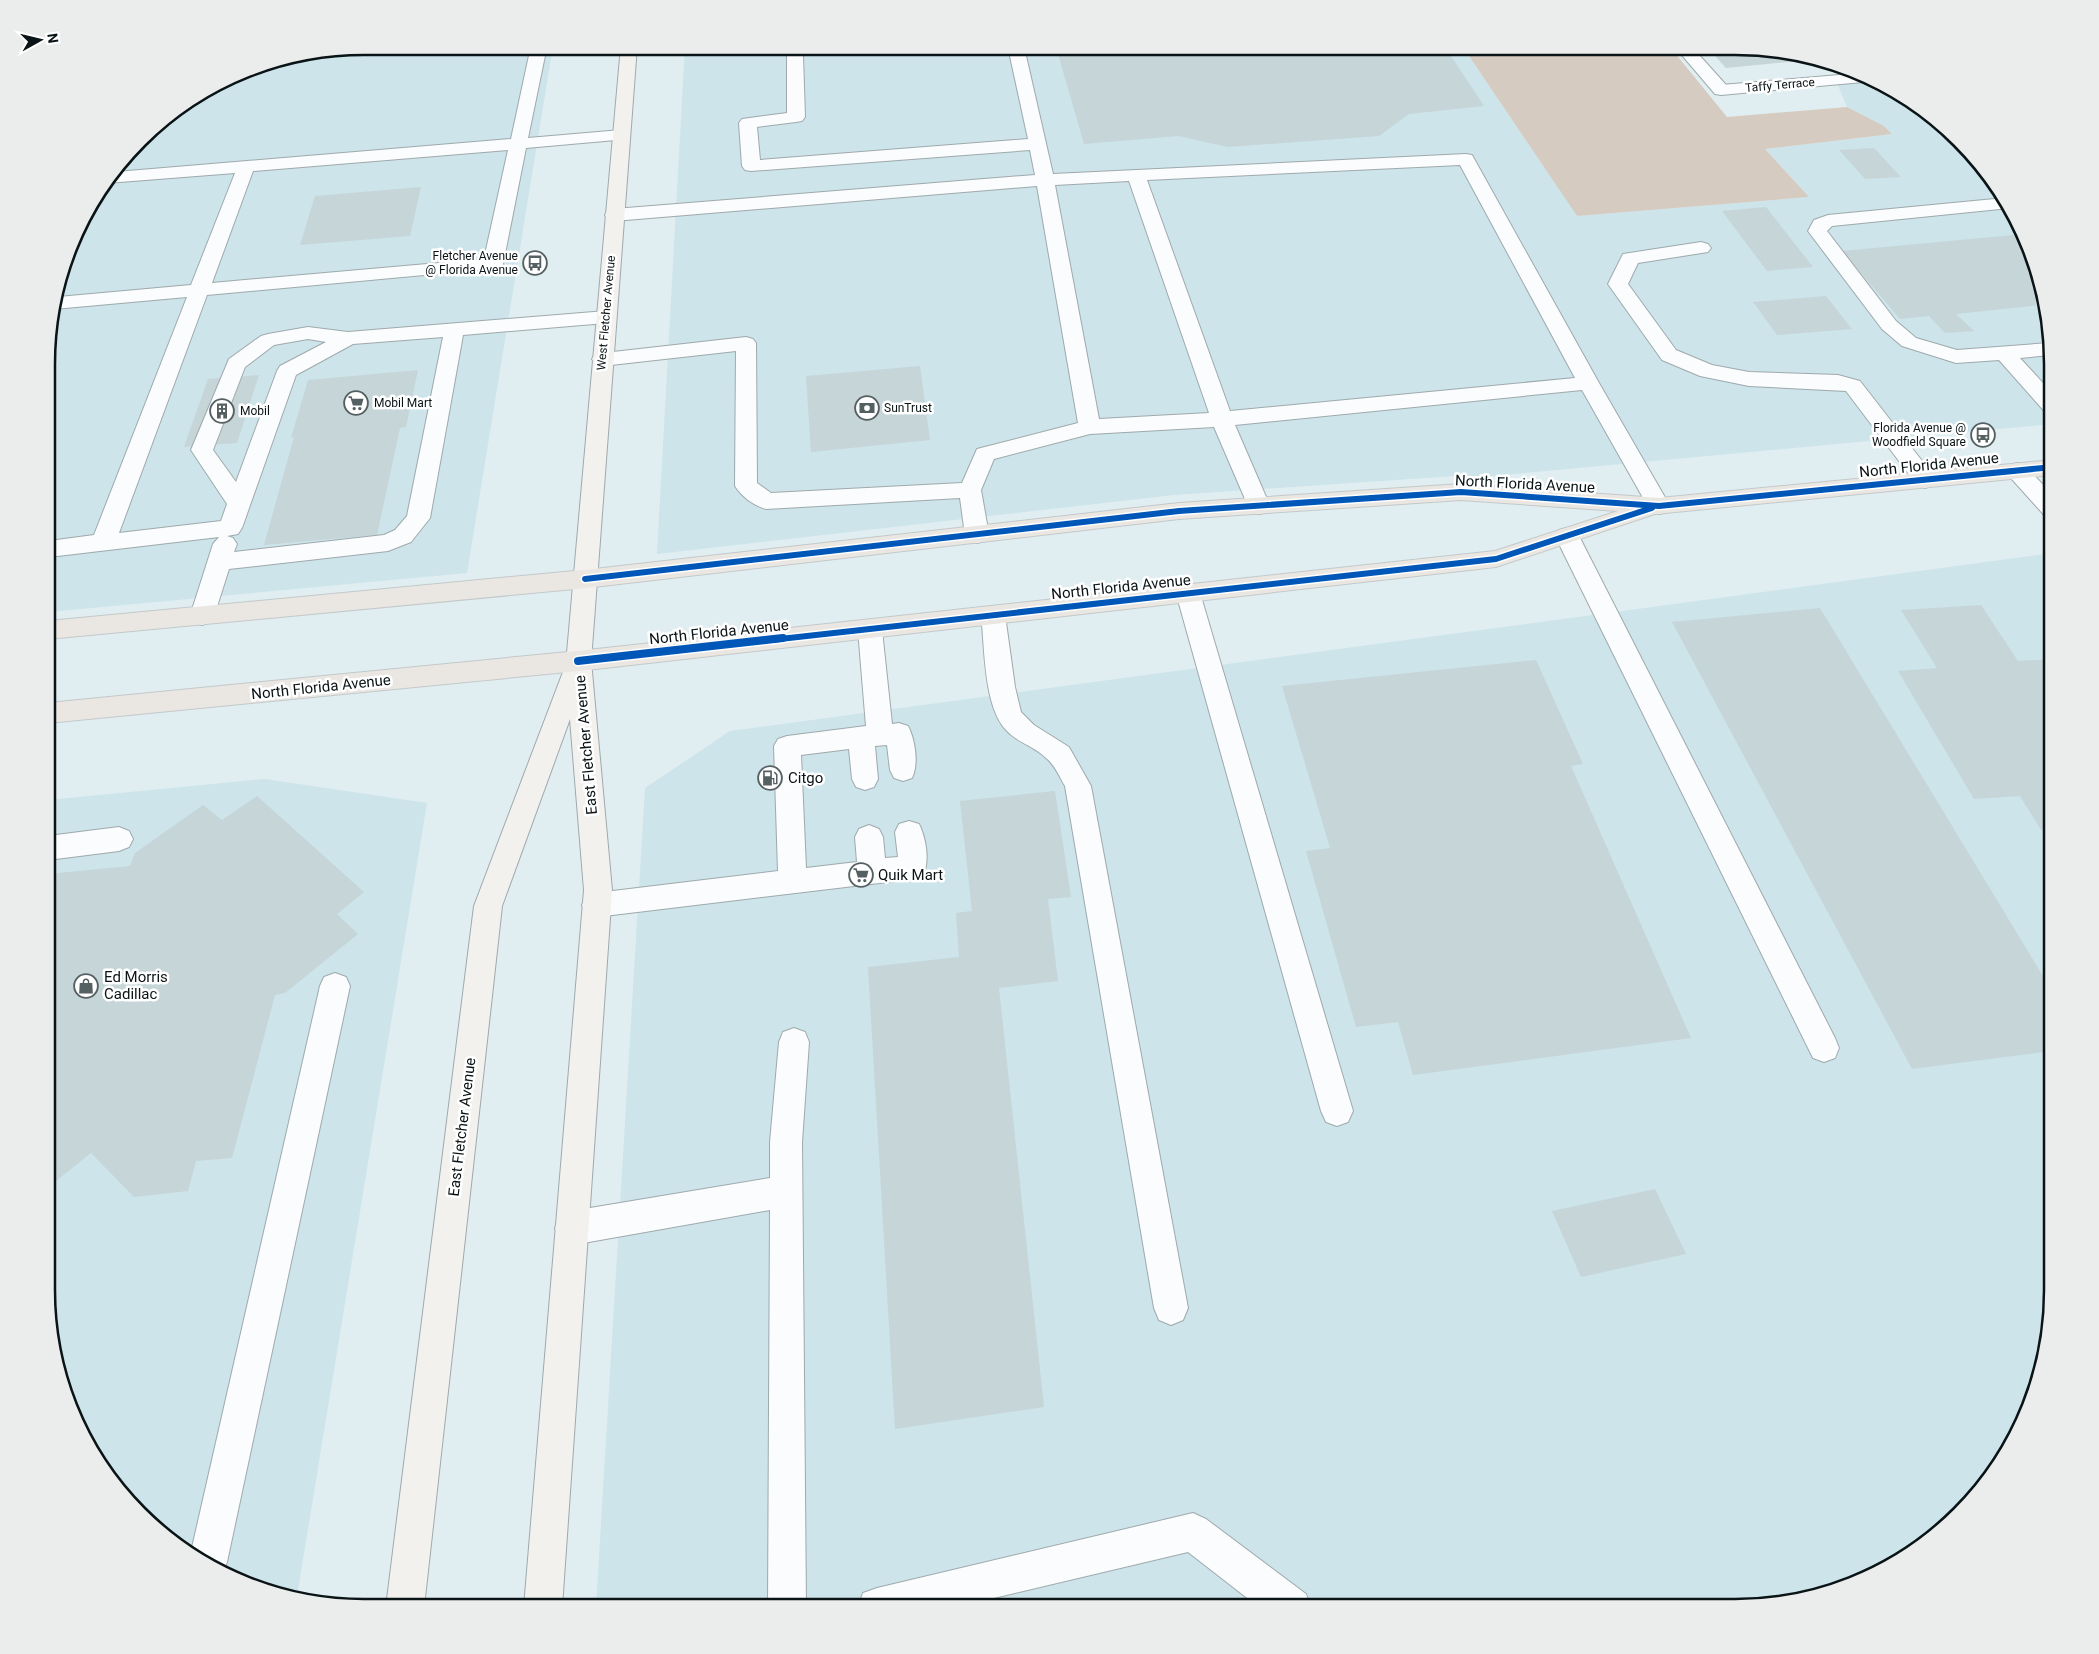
<svg xmlns="http://www.w3.org/2000/svg" width="2099" height="1654" viewBox="0 0 2099 1654" font-family="Roboto,sans-serif">
<style>
.built{fill:#cce4ea}
.forest{fill:#d6cbc1}
.building{fill:#c6d5d8}
.lines{fill:none;stroke-linecap:round;stroke-linejoin:round}
.service-casing{stroke:#9fa9ac;stroke-width:2}
.minor-casing{stroke:#9fa9ac;stroke-width:2}
.secondary-casing{stroke:#9fa9ac;stroke-width:2}
.primary-casing{stroke:#c3c9cb;stroke-width:2}
.service{fill:#fafcfd;fill-rule:evenodd}
.minor{fill:#fafcfd;fill-rule:evenodd}
.secondary{fill:#f2f1ee;fill-rule:evenodd}
.primary{fill:#eae6e1;fill-rule:evenodd}
.cycleway-far1-casing{stroke:#fff;stroke-width:9}
.cycleway-casing{stroke:#fff;stroke-width:11}
.cycleway-far1{stroke:#0057b8;stroke-width:6}
.cycleway{stroke:#0057b8;stroke-width:8}
.labels{text-anchor:middle;dominant-baseline:central;stroke-width:5;stroke-linejoin:round;paint-order:stroke}
.far-street-label{font-size:12px;fill:#0a1315;stroke:#fff}
.far-poi-label{font-size:12px;fill:#0a1315;stroke:#fff;text-anchor:start}
.street-label{font-size:15px;fill:#0a1315;stroke:#fff}
.poi-label{font-size:15px;fill:#0a1315;stroke:#fff;text-anchor:start}
.rim{fill:none;stroke:#0a1315;stroke-width:2.5}
</style>
<rect width="100%" height="100%" fill="#e0eef1"/>
<g class="built">
<polygon points="364,46 553,46 467,573 48,612 49,322 89,205 155,125 261,63"/>
<polygon points="685,46 1463,47 1577,216 1809,197 1765,149 1892,134 1884,126 1847,107 1837,83 1873,80 1945,125 1999,187 2028,242 2053,364 2053,424 1482,477 1455,476 1174,495 657,554"/>
<polygon points="2053,553 2052,1311 2028,1412 1974,1500 1928,1542 1857,1583 1735,1608 596,1607 645,788 730,731"/>
<polygon points="265,779 427,803 297,1596 242,1583 154,1529 79,1431 47,1311 48,800"/>
</g>
<polygon class="forest" points="1463,47 1670,47 1727,117 1847,107 1884,126 1892,134 1765,149 1809,197 1577,216"/>
<g class="building">
<polygon points="1056,47 1445,47 1484,106 1409,114 1379,136 1228,147 1178,136 1084,144"/>
<polygon points="1707,47 1756,47 1809,60 1726,68"/>
<polygon points="1874,148 1901,177 1865,179 1839,150"/>
<polygon points="421,187 410,236 300,245 315,196"/>
<polygon points="1766,207 1813,267 1767,271 1722,211"/>
<polygon points="2024,234 2028,242 2041,305 1956,314 1974,331 1945,333 1929,316 1900,319 1842,251"/>
<polygon points="1826,296 1852,329 1777,335 1753,302"/>
<polygon points="920,366 930,440 811,452 806,376"/>
<polygon points="418,370 406,427 400,428 377,535 264,545 294,437 291,438 308,380"/>
<polygon points="259,375 237,443 184,447 208,379"/>
<polygon points="1981,605 2018,661 2053,659 2052,829 2041,830 2020,796 1974,799 1898,671 1937,668 1901,610"/>
<polygon points="1820,608 2052,991 2052,1051 1912,1069 1672,622"/>
<polygon points="1536,660 1583,764 1571,766 1691,1038 1413,1075 1398,1022 1356,1027 1306,851 1330,848 1282,686"/>
<polygon points="1055,791 1071,897 1048,899 1058,981 999,988 1044,1407 895,1429 868,967 959,957 956,913 972,911 960,801"/>
<polygon points="257,796 364,892 337,914 358,934 285,993 275,995 232,1158 196,1161 188,1191 134,1197 91,1153 47,1188 48,874 130,866 135,853 203,805 222,820"/>
<polygon points="1655,1189 1686,1254 1581,1277 1552,1211"/>
</g>
<g class="lines">
<g class="service-casing">
<g id="service">
<path d="M531,46H547L528,138L621,130L627,131L630,135L627,139L526,148L503,264L500,268L207,295L119,533L221,521L227,504L191,450L229,359L261,336L268,334L308,327L348,332L606,311L613,313L616,317L613,321L606,323L463,335L430,518L411,542L388,551L229,569L214,616L211,622L202,625L193,622L190,616L213,544L219,537L49,557V541L94,535L187,297L54,309L58,297L191,285L235,173L107,183L116,172L511,139ZM508,150L484,259L212,283L253,171ZM443,337L407,516L395,530L384,535L234,552L237,544L233,538L227,536L238,534L242,528L296,375L353,344ZM308,339L326,342L280,366L277,371L236,482L213,450L245,367L274,345Z"/>
<path d="M787,46H861L853,51L803,55L805,117L802,121L796,122L757,127L760,160L1028,139L1008,47H1024L1053,174L1466,154L1472,155L1599,383L1670,506L1667,512L1659,514L1651,512L1582,390L1235,425L1270,506L1267,512L1259,514L1251,512L1248,506L1214,427L1090,434L994,459L981,490L989,535L985,541L977,543L969,541L965,535L960,498L766,509C754,506 741,496 735,486L736,351L602,366L595,364L592,359L595,354L746,337L753,339L756,343L757,483L771,493L962,483L977,449L1078,423L1037,186L614,221L607,219L605,215L607,211L614,209L1035,175L1030,150L751,171L745,170L742,166L739,123L742,119L787,113ZM1460,165L1575,378L1230,411L1147,180ZM1129,181L1209,413L1099,419L1055,185Z"/>
<polygon points="1862,73 1874,81 1721,95 1715,94 1713,90 1715,86 1721,85"/>
<polygon points="2005,198 2010,208 1832,226 1827,231 1896,321 1916,338 1957,350 2049,343 2051,355 2020,358 2053,394 2053,414 2045,412 1999,360 1956,363 1902,346 1882,329 1808,231 1814,220 1828,215"/>
<polygon points="1701,242 1708,244 1711,248 1708,252 1638,263 1628,284 1676,350 1712,365 1749,372 1838,375 1860,381 1933,475 1936,480 1933,485 1925,488 1917,485 1846,391 1749,386 1700,376 1662,360 1608,284 1623,254"/>
<polygon points="2017,463 2025,466 2053,495 2053,518 2045,516 2009,476 2006,471 2009,466"/>
<polygon points="1567,528 1575,530 1579,536 1835,1038 1839,1048 1835,1058 1824,1062 1813,1058 1555,536 1559,530"/>
<polygon points="1188,584 1197,587 1200,593 1353,1111 1348,1122 1337,1126 1326,1122 1321,1111 1176,593 1179,587"/>
<path d="M993,606L1002,609L1005,615L1015,687L1021,712L1034,725L1069,747L1091,786L1188,1308L1183,1320L1171,1325L1159,1320L1154,1308L1065,786C1059,776 1055,765 1046,758C1035,747 1019,743 1008,732C983,709 985,647 981,615L984,609Z"/>
<path d="M870,621L879,624L882,630L892,724L899,723L908,726C915,739 919,764 912,778L903,781L894,778L890,770L887,745L875,746L878,779L874,787L865,790L856,787L852,779L849,749L801,755L806,868L857,862L855,837L859,829L869,825L879,829L883,837L885,858L898,857L895,832L899,824L909,821L919,824C926,838 930,861 923,875L913,879L596,917L586,914L582,905L586,896L596,893L778,871L774,746L778,739L787,736L866,726L858,630L861,624Z"/>
<polygon points="119,827 129,831 133,839 129,847 119,851 48,860 48,836"/>
<polygon points="335,973 346,977 350,986 227,1562 223,1572 191,1552 320,986 324,977"/>
<polygon points="794,1028 805,1032 809,1042 802,1142 806,1607 768,1607 770,1210 572,1245 560,1240 555,1228 560,1216 572,1211 770,1178 770,1142 779,1042 783,1032"/>
<polygon points="1193,1513 1206,1519 1306,1594 1311,1608 1260,1608 1188,1552 956,1607 858,1607 863,1593 877,1588"/>
</g>
</g>
<g class="minor-casing">
<polygon id="minor" points="1675,47 1692,47 1727,86 1729,90 1727,94 1715,94"/>
</g>
<g class="secondary-casing">
<polygon id="secondary" points="621,46 637,46 591,661 612,890 562,1607 524,1607 584,890 570,719 502,906 424,1607 386,1607 474,906 566,664"/>
</g>
<g class="primary-casing">
<polygon id="primary" points="2053,460 2053,475 1655,514 1496,567 578,671 48,723 48,703 578,651 1495,551 1618,511 1461,500 1179,519 585,588 48,639 48,621 585,570 1179,503 1461,484 1659,498"/>
</g>
<use href="#service" class="service"/>
<use href="#minor" class="minor"/>
<use href="#secondary" class="secondary"/>
<use href="#primary" class="primary"/>
<g class="cycleway-far1-casing">
<g id="cycleway-far1">
<polyline points="585,579 1179,511 1461,492 1659,506 2053,467"/>
<polyline points="771,640 1496,559 1652,508"/>
</g>
</g>
<g class="cycleway-casing">
<polyline id="cycleway" points="578,661 783,638"/>
</g>
<use href="#cycleway-far1" class="cycleway-far1"/>
<use href="#cycleway" class="cycleway"/>
</g>
<defs>
<g id="bus-ring" transform="scale(1.25)"><circle r="9.5" fill="#fff" stroke="#556062" stroke-width="1.5"/><path d="M-5-6H5V4H4V6H2V4H-2V6H-4V4H-5ZM-3.5-4V0h7V-4ZM-3.5 1.2v1.5H-2V1.2ZM2 1.2v1.5H3.5V1.2Z" fill="#556062"/></g>
<g id="supermarket-ring" transform="scale(1.25)"><circle r="9.5" fill="#fff" stroke="#556062" stroke-width="1.5"/><path d="M-6-5.5h2.5l.6 2H6L4.5 2H-2.5L-4.4-4H-6ZM-1.5 3.2a1.3 1.3 0 1 0 .1 0ZM3 3.2a1.3 1.3 0 1 0 .1 0Z" fill="#556062"/></g>
<g id="bank-ring" transform="scale(1.25)"><circle r="9.5" fill="#fff" stroke="#556062" stroke-width="1.5"/><path d="M-6-4H6V4H-6ZM0-2.3a2.3 2.3 0 1 0 0 4.6a2.3 2.3 0 1 0 0-4.6Z" fill="#556062"/></g>
<g id="building-ring" transform="scale(1.25)"><circle r="9.5" fill="#fff" stroke="#556062" stroke-width="1.5"/><path d="M-4-6H4V6H1V3H-1V6H-4ZM-2.5-4.3h1.7v1.8h-1.7ZM.8-4.3h1.7v1.8H.8ZM-2.5-1h1.7V.8h-1.7ZM.8-1h1.7V.8H.8Z" fill="#556062"/></g>
<g id="fuel-ring" transform="scale(1.25)"><circle r="9.5" fill="#fff" stroke="#556062" stroke-width="1.5"/><path d="M-5.5-6h7V0h2V4h1.3V-2.5L3-4.5l.8-.8L6-3V5H2.5V1h-1V6h-7ZM-4.2-4.7v3.2H.2V-4.7Z" fill="#556062"/></g>
<g id="shop-ring" transform="scale(1.25)"><circle r="9.5" fill="#fff" stroke="#556062" stroke-width="1.5"/><path d="M-5-2.5h2.3a2.7 3.5 0 0 1 5.4 0H5L5.5 6h-11ZM-1.5-2.5h3a1.5 2.3 0 0 0-3 0Z" fill="#556062"/></g>
</defs>
<g fill-rule="evenodd">
<use href="#bus-ring" x="535" y="263"/>
<use href="#supermarket-ring" x="356" y="403"/>
<use href="#bank-ring" x="867" y="408"/>
<use href="#building-ring" x="222" y="411"/>
<use href="#bus-ring" x="1983" y="435"/>
<use href="#fuel-ring" x="770" y="778"/>
<use href="#supermarket-ring" x="861" y="875"/>
<use href="#shop-ring" x="86" y="986"/>
</g>
<g class="labels">
<g class="far-street-label">
<text transform="translate(1780 85) rotate(-5)">Taffy Terrace</text>
<text transform="translate(606 313) rotate(-85)">West Fletcher Avenue</text>
</g>
<g class="far-poi-label">
<text x="518" y="256" text-anchor="end">Fletcher Avenue<tspan x="518" dy="14">@ Florida Avenue</tspan></text>
<text x="374" y="403">Mobil Mart</text>
<text x="884" y="408">SunTrust</text>
<text x="240" y="411">Mobil</text>
<text x="1966" y="428" text-anchor="end">Florida Avenue @<tspan x="1966" dy="14">Woodfield Square</tspan></text>
</g>
<g class="street-label">
<text transform="translate(1929 465) rotate(-6)">North Florida Avenue</text>
<text transform="translate(1525 484) rotate(3)">North Florida Avenue</text>
<text transform="translate(1121 587) rotate(-6)">North Florida Avenue</text>
<text transform="translate(719 632) rotate(-6)">North Florida Avenue</text>
<text transform="translate(321 687) rotate(-6)">North Florida Avenue</text>
<text transform="translate(586 745) rotate(-95)">East Fletcher Avenue</text>
<text transform="translate(462 1127) rotate(-83)">East Fletcher Avenue</text>
</g>
<g class="poi-label">
<text x="788" y="778">Citgo</text>
<text x="878" y="875">Quik Mart</text>
<text x="104" y="977">Ed Morris<tspan x="104" dy="17">Cadillac</tspan></text>
</g>
</g>
<path d="M0 0H2099V1654H0ZM364 55H1735A309 309 0 0 1 2044 364V1290A309 309 0 0 1 1735 1599H364A309 309 0 0 1 55 1290V364A309 309 0 0 1 364 55Z" fill="#ebecec" fill-rule="evenodd"/>
<path class="rim" d="M364 55H1735A309 309 0 0 1 2044 364V1290A309 309 0 0 1 1735 1599H364A309 309 0 0 1 55 1290V364A309 309 0 0 1 364 55Z"/>
<g transform="translate(40 40) rotate(82)" stroke="#ffffff" stroke-width="4" paint-order="stroke">
<path d="M0-4L9 19L0 12L-9 19Z" fill="#0a1315"/>
<text y="-8" font-size="14" font-weight="bold" text-anchor="middle" fill="#0a1315">N</text>
</g>
</svg>
